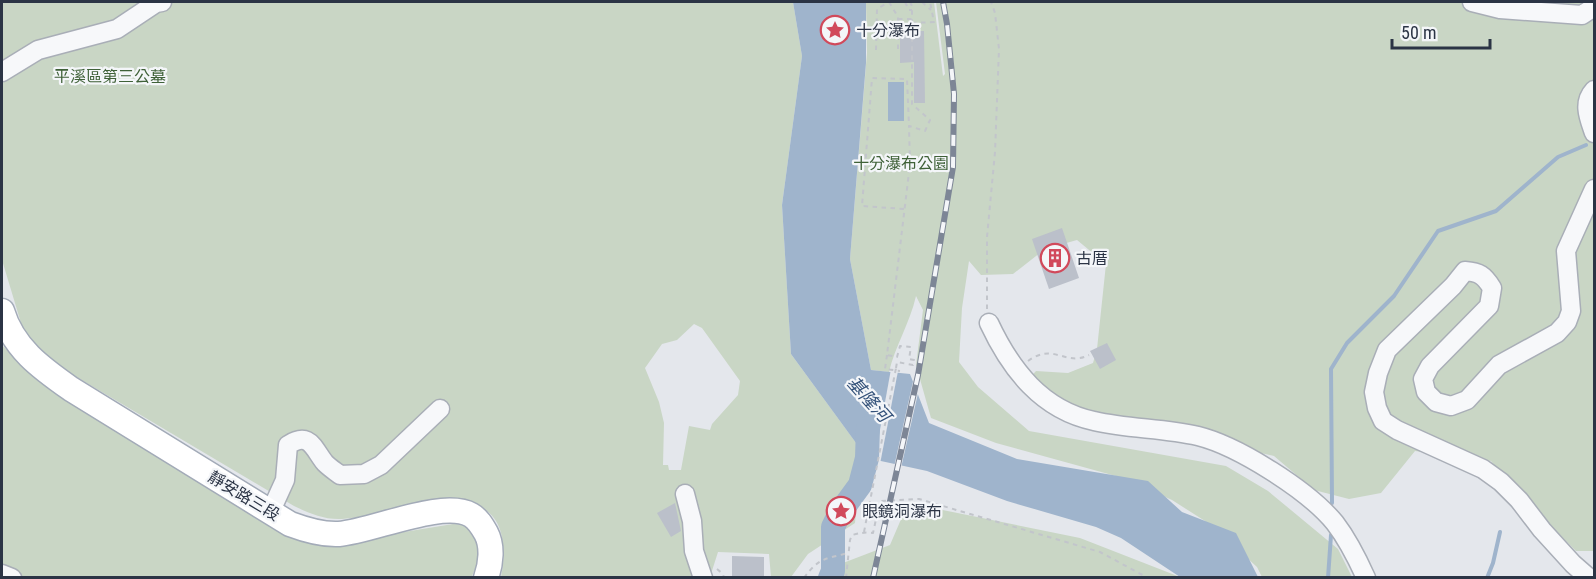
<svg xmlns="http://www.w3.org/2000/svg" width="1596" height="579" viewBox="0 0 1596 579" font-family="'Roboto Condensed','Noto Sans TC',sans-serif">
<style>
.green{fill:#c9d6c5;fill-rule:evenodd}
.water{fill:#9fb4cc}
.pier{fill:#e4e7ec}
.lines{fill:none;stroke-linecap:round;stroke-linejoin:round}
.stream{stroke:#9fb4cc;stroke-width:4}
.river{stroke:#9fb4cc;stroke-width:24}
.building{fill:#bbc0ca}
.minor-casing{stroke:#a9aeb7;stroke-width:21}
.major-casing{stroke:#a3abb8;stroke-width:27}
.path{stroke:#c2c5cb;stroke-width:2;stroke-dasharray:4.5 4.5;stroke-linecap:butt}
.minor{stroke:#f7f8fa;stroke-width:18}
.major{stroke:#fff;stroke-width:24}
.rail-casing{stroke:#7d8696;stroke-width:6}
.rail{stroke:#f4f6f9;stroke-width:4;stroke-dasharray:11;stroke-linecap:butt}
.path-bridge{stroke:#c2c5cb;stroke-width:2;stroke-dasharray:4.5 4.5;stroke-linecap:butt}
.labels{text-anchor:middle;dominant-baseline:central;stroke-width:4.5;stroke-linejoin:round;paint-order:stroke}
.poi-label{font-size:16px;fill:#2b3445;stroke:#f4f6f9;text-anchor:start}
.park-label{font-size:16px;fill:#3f6138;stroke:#f4f6f9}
.street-label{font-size:16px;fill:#2b3445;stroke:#f4f6f9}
.water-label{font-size:18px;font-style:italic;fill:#34527a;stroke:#f4f6f9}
</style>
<rect width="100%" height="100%" fill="#e4e7ec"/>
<g class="green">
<path d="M2,2H793L802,56L782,205L791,354L862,451L855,523L808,554L791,577H771L769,554L718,552L710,577H501C507,549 505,509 469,504C461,503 450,505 442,506C408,509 375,516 342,519C324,520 309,513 294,506L58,366L24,333L2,260ZM694,324L702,328L740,381L738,395L712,424L710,430L689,426L681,470H669L668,465H663L664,423L659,402L645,368L662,344L677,340Z"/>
<path d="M866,2H934L943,76L945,74L936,2H1594V551H1576L1514,490L1491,461L1415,451L1381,493L1349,499L1314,490L1274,456L1206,441L1110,430L1022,386L1036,371L1068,373L1093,363L1097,349L1106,264L1077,240L1045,249L1013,274L981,275L969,261L962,308L959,362L978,387L1029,431L1226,466L1268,491L1338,549L1352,577H1262L1257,567L1232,544L1205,521L1172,500L1123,478L996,443L931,418L916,365L923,310L916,296C910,323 895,346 889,372L871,370L850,259L867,53Z"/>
<polygon points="2,341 3,346 30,374 286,528 349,541 453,524 470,525 480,539 478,562 472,576 2,577"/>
<polygon points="918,505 1080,538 1180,577 836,577 843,563 890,545 905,510"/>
</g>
<g class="water">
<polygon points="793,2 866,2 866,63 850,259 871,370 910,374 929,423 1017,459 1148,481 1182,512 1236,533 1258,577 1180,577 1121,538 1096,527 1007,501 927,471 867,458 791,354 782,205 802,56"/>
<rect x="888" y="82" width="16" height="39"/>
</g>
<g class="pier">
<polygon points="891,369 898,371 880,464 874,463"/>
<polygon points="914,377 919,389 901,468 894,467"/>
</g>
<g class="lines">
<g class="stream">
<polyline points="1332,503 1331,369 1347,343 1394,296 1438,231 1496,211 1558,157 1586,145"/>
<polyline points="1328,578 1331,535"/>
<polyline points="1487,578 1493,563 1500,532"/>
</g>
<polyline class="river" points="830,578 833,571 833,527 841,511 860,485 867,458 868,428"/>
</g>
<g class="building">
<polygon points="900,25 910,25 910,31 924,31 925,103 914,103 914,62 900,63"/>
<polygon points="1062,228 1079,278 1049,289 1032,239"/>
<polygon points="1107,343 1116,360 1100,369 1090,351"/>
<polygon points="675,503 681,531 671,537 657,513"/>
<polygon points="732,556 764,557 764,578 732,578"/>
</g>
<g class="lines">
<g class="minor-casing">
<g id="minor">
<polyline points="1472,2 1500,9 1582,15 1594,7"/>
<polyline points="2,72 38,50 117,29 156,3 162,2"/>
<path d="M1594,90C1582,103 1589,118 1594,133"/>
<path d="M989,323C1011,370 1042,410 1094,421C1128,429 1164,428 1198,436C1238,446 1308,490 1335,523C1348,540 1357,558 1366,578"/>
<polyline points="685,494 692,521 694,551 703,578"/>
<path d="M270,513L285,480L288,445C310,431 313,448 325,463C330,468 335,471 340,475L364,474L381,465L440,409"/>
<polyline points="2,574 12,578"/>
<path d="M1589,578L1573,564L1542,530L1519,500L1501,482L1483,469L1397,430L1383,421L1377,408L1374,392L1378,373L1387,350L1453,286L1465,271C1479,272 1484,275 1492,288L1489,306L1430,366L1423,379L1426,392L1436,402L1451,406L1467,400L1499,365L1557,333L1567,322L1571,311L1566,251L1594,189"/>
</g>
</g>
<g class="major-casing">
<path id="major" d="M2,311C13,348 41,368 71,389L290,524C306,530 322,535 339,534C373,531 443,499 471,515C478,519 482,526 486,533C493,546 491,564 486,578"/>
</g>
<g class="path">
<polyline points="889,2 898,17 898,50"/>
<polyline points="905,2 909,10 912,10"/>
<polyline points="922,2 931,10"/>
<polyline points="898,19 912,19"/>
<polyline points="912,23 934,22 930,2"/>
<polyline points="876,50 877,9 889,2"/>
<polyline points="904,209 862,206 872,78 907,79 909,126"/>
<polyline points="987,309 987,237 995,152 999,49 995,13 991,2"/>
<polyline points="887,355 885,369 900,371"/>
<path d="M1028,361C1054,342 1066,367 1089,355"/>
<polyline points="896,368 897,362 913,365 914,360 909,359 911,347 900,346 897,357 887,355 910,164 909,126 925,131 930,120 912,104 912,6 910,2"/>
<polyline points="717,569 723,574 724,578"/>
<path d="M804,578C819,557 826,559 848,553"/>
<path d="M846,578L850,540L852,535C860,533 865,532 873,533L880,501L919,499L1100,552L1148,578"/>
</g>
<use href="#minor" class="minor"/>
<use href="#major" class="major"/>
<g class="rail-casing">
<polyline id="rail" points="873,578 918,375 953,167 954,94 947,24 943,2"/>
</g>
<use href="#rail" class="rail"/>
<polyline class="path-bridge" points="864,532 896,368"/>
</g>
<defs>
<g id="sight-ring" transform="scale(1.5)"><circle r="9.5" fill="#f4f6f9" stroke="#d1495b" stroke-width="1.5"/><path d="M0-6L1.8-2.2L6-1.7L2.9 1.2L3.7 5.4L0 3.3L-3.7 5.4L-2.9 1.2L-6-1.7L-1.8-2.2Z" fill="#d1495b"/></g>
<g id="building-ring" transform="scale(1.5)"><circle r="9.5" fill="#f4f6f9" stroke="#d1495b" stroke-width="1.5"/><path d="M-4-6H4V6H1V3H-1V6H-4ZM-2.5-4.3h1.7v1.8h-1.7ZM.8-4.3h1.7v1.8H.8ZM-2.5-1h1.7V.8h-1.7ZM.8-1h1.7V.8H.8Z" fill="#d1495b"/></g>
</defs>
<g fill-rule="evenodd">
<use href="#sight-ring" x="835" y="30"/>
<use href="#building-ring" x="1055" y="258"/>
<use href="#sight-ring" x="841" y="511"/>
</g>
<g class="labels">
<g class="poi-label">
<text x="856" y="30">十分瀑布</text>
<text x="1076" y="258">古厝</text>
<text x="862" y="511">眼鏡洞瀑布</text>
</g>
<g class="park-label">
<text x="110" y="76">平溪區第三公墓</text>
<text x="901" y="163">十分瀑布公園</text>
</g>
<g class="street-label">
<text transform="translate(244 496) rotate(31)">靜安路三段</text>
</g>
<g class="water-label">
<text transform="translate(869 399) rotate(48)">基隆河</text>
</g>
</g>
<rect width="1596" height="579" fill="none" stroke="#2b3445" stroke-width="6"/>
<path d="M1392 39v9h98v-9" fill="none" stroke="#2b3445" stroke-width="3"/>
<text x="1401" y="39" font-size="18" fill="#2b3445" stroke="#f4f6f9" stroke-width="4.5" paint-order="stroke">50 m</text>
</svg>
